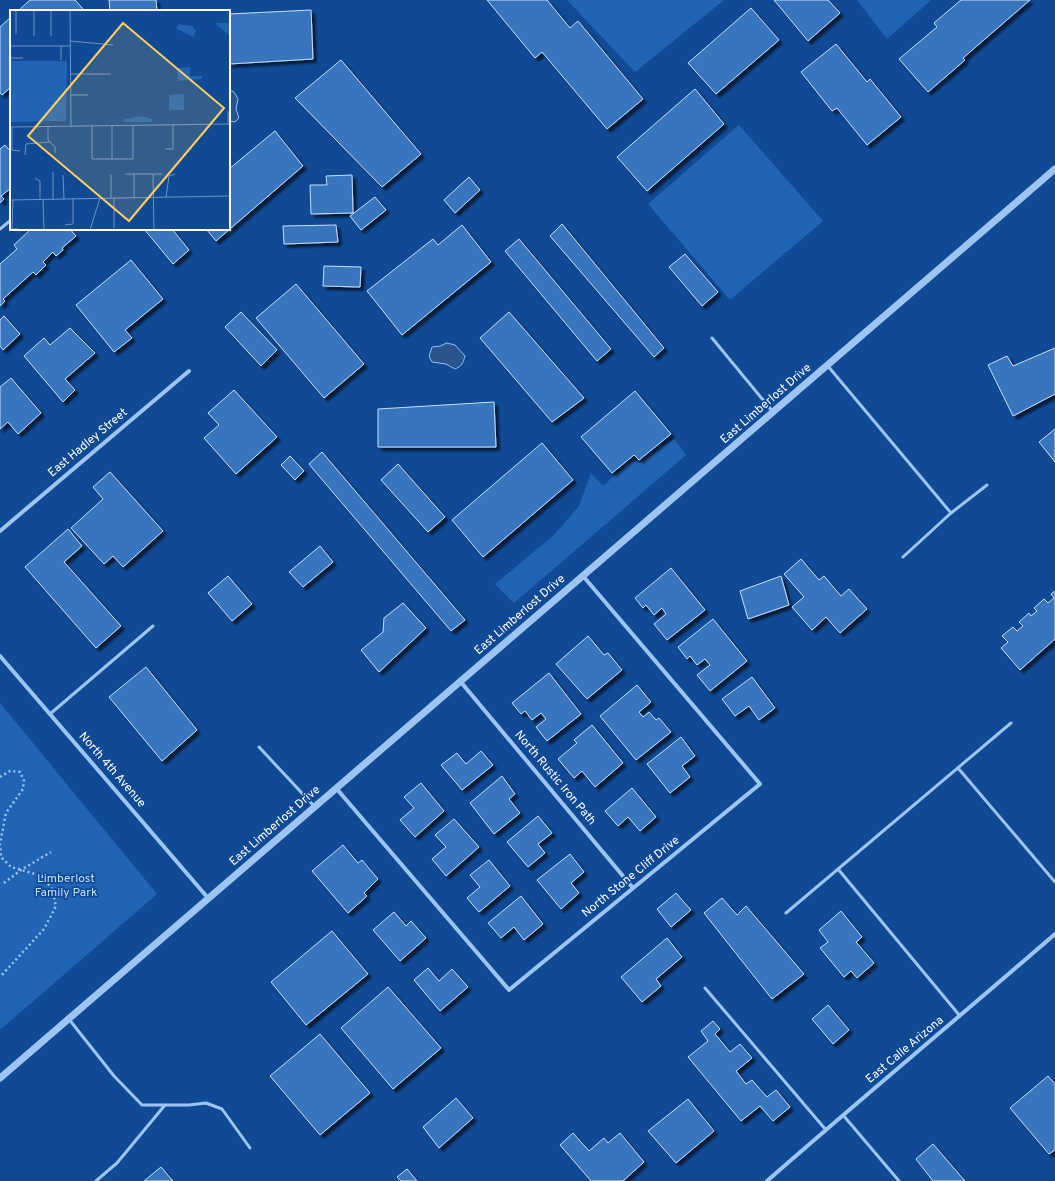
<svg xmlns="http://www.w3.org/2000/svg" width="1055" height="1181" viewBox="0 0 1055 1181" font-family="Overpass,sans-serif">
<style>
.green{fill:#2164b4}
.water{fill:#29558c;stroke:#8fc0f8}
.building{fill:#3874bd;stroke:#c5dffe;filter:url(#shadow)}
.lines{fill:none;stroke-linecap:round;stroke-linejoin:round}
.path{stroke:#9dc5f4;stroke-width:2.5;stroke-dasharray:2 3;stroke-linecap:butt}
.service{stroke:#9dc5f4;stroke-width:3}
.minor{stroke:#9dc5f4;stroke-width:4}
.tertiary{stroke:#9dc5f4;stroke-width:7}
.labels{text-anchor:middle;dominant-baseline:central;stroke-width:3.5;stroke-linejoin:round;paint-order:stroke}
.street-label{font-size:12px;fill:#fff;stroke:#104a95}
.park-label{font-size:12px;fill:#c5dffe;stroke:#104a95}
.inset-road{fill:none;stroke:#7092bf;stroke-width:1}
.view{fill:#ffd060;fill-opacity:0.15;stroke:#ffd060;stroke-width:2}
.inset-edge{fill:none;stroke:#fff;stroke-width:2}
</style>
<defs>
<filter id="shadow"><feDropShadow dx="3.5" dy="3.5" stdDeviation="1" flood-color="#0009"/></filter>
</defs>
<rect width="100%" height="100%" fill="#104a95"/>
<g class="green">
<polygon points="567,0 724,0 635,72"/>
<polygon points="857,0 931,0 887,39"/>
<polygon points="739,125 823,221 730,300 648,204"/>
<polygon points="674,439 686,455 514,603 495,584 554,535 579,506 591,473 603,486 630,461 640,463"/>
<polygon points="0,703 157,894 0,1030"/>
</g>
<g class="water">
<polygon points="229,90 234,92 238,99 236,109 239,118 235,122 229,121"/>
<path d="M447,343L455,345L465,356C463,363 462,366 455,369L446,364L432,362L429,356L432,347L440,346Z"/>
</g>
<g class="building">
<polygon points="30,0 75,0 85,11 18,11"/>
<polygon points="109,0 156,0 157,11 110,11"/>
<polygon points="487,0 547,0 570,28 578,21 643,99 607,129 542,52 535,58"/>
<polygon points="774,0 828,0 840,13 808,41"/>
<polygon points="961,0 1030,0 963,58 965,60 928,92 899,59 937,27 934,23"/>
<polygon points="751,8 779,40 716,94 688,63"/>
<polygon points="311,10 313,59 229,64 229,14"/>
<polygon points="11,17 11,87 2,95 0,93 0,27"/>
<polygon points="836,44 867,82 870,79 901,117 867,145 837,108 832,111 801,72"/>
<polygon points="341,60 421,154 382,187 295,98"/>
<polygon points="695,89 724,124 647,191 617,157"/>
<polygon points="275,131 303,166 216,241 206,229 229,229 229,169"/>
<polygon points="5,145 11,152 11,182 9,184 11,185 11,188 1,196 4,199 0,203 0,149"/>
<polygon points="352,175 353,213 311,214 310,185 327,185 326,176"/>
<polygon points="469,177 480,190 455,213 444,200"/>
<polygon points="375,197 386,210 361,230 350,216"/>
<polygon points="562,224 664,348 654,357 550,236"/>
<polygon points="336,225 338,242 284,244 283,226"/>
<polygon points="462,225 491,262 402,335 367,291 433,239 438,245"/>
<polygon points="31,229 70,229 76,236 62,248 63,250 56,256 53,252 43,262 46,265 36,275 33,272 3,299 5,301 0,306 0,264 17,249 14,245"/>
<polygon points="144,229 172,229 189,250 173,264"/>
<polygon points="519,239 611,349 597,361 505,251"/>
<polygon points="685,254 718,292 702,306 669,267"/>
<polygon points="131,260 163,299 125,330 132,338 114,352 76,305"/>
<polygon points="324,266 361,267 360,287 323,286"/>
<polygon points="296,284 364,364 324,398 256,318"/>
<polygon points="241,312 277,350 261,366 225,327"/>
<polygon points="509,312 584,398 552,422 480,338"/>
<polygon points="4,316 20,334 3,350 0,346 0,320"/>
<polygon points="70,328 95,353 65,379 75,390 63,402 24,356 44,338 50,345"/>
<polygon points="1055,348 1055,394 1013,416 988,365 1007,356 1013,366"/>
<polygon points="11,378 41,413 18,434 8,422 0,429 0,387"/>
<polygon points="234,390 277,437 236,474 204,438 219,425 208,413"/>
<polygon points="635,391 671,434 639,460 634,455 612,473 581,437"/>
<polygon points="494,402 496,447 378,447 378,409"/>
<polygon points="1055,429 1055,462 1039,442"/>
<polygon points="542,443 573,480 483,557 452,520"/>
<polygon points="322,452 465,620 451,631 313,469 309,464"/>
<polygon points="290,456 304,471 295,480 281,465"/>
<polygon points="398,464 445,517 428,532 381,480"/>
<polygon points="110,472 163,531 123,567 113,556 104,564 71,528 103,499 93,487"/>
<polygon points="68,529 82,546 64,562 121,626 96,648 25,567"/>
<polygon points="320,546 333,562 303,587 289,572"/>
<polygon points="801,559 819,580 824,576 841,596 849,589 867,609 840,633 826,617 812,630 792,607 804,597 784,574"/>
<polygon points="671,568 705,610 667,640 654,624 666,614 662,608 654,615 646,605 643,608 635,598"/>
<polygon points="228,576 252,604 232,621 208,593"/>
<polygon points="781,576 789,605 748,619 740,591"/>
<polygon points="1055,591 1055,639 1020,670 1001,648 1008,642 1002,636 1013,627 1017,631 1023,626 1019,622 1029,613 1031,616 1037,611 1034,608 1044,599 1048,603 1054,598 1051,594"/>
<polygon points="403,603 426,628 379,672 361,650 383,632 384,618"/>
<polygon points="713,619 747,661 710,691 697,675 710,665 705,659 697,665 690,656 687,659 678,647"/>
<polygon points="588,636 604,655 608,653 622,670 587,699 556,664"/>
<polygon points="146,667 197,730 162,761 109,697"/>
<polygon points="549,673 581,714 547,741 536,727 546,719 541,713 532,720 525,711 521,714 512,703"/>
<polygon points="752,677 775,708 759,720 749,706 735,716 722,699"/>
<polygon points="637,685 651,702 639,712 643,717 649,712 656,720 659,718 671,732 636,760 600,716"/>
<polygon points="592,725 623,763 595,787 582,771 574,778 558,759 577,743 574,740"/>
<polygon points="681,737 695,756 682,766 690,777 670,793 647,764"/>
<polygon points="481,751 493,765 462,790 441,765 457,753 466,764"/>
<polygon points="502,776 515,794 509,799 520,813 494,834 470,803"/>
<polygon points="421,783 444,811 415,837 400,820 414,808 404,797"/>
<polygon points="632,788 656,817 640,831 628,817 618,826 605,811"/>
<polygon points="538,816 552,833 538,844 545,853 528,867 507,842"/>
<polygon points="454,819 479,847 446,876 432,859 446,847 435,835"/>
<polygon points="343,845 358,863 362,860 378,879 364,893 367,896 348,913 312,871"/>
<polygon points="570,854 584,872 571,883 579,893 561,909 537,880"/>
<polygon points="489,860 510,886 479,912 467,898 480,887 470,875"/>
<polygon points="676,893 691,910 671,927 657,909"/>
<polygon points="521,896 543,924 524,940 514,927 501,938 488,923"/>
<polygon points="722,898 737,915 746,906 804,974 772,999 704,913"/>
<polygon points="841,911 862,937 856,942 874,963 857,978 851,971 844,977 820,948 828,942 819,930"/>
<polygon points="394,912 406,926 411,921 426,938 400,961 373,930"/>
<polygon points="332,931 368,974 306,1025 271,982"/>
<polygon points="667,938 682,957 656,979 661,986 642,1002 621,977"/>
<polygon points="428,968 439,981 452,969 468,987 440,1011 414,980"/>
<polygon points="388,987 441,1048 393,1089 341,1028"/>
<polygon points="828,1005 849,1030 833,1044 812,1019"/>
<polygon points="713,1021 720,1029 715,1034 730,1052 740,1044 752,1058 736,1071 746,1084 752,1080 767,1097 776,1090 790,1107 773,1121 760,1106 741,1121 688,1057 708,1041 701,1031"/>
<polygon points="320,1034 370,1093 320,1135 270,1076"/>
<polygon points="1048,1076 1055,1084 1055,1150 1049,1154 1010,1108"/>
<polygon points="456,1098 473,1118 439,1148 423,1127"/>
<polygon points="688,1099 714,1131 676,1163 648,1131"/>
<polygon points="573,1133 589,1151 604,1138 608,1143 620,1133 644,1162 623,1181 591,1181 560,1145"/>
<polygon points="933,1144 965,1181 933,1181 916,1159"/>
<polygon points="161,1167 173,1181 144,1181"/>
<polygon points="407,1169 417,1181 401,1181 397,1177"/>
</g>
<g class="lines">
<g class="path">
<polyline points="0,777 10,771 20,772 24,781 23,789 6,813 0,844 1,857 11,867 42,876 52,889 56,906 44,929 0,977"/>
<polyline points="4,883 21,870 51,852"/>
</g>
<g class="service">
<polyline points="0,229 11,220"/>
<polyline points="712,338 773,412"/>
<polyline points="827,365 951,513 903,557"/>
<polyline points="951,513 987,485"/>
<polyline points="50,714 153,626"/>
<polyline points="259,747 314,806"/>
<polyline points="958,768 1055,882"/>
<polyline points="838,869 960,1016"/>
<polyline points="786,913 1011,723"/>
<polyline points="705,988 826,1130"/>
<polyline points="68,1018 114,1076 142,1105 189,1105 206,1103 222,1109 250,1148"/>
<polyline points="843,1115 899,1181"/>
<polyline points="96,1181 117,1163 165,1105"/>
</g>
<g class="minor">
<polyline points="0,531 189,371"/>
<polyline points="0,656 208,898"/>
<polyline points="460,681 633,888"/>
<polyline points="336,788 509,990 760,784 583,576"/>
<path d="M767,1181C862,1098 959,1017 1055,934"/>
</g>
<polyline class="tertiary" points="0,1078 1055,169"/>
</g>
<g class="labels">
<g class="street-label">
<text transform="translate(766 404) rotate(-41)">East Limberlost Drive</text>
<text transform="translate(88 443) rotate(-40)">East Hadley Street</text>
<text transform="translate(520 615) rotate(-41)">East Limberlost Drive</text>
<text transform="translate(112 770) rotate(49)">North 4th Avenue</text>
<text transform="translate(555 778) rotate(50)">North Rustic Iron Path</text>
<text transform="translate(275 826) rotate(-41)">East Limberlost Drive</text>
<text transform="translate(631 877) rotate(-39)">North Stone Cliff Drive</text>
<text transform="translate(905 1050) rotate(-40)">East Calle Arizona</text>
</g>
<g class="park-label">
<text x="66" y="879">Limberlost<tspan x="66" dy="14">Family Park</tspan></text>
</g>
</g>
<g transform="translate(10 10)">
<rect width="220" height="220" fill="#104a95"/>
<path d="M219,13V25L206,14V13ZM168,14L182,16L186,21L183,27L167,19ZM0,51H57L56,111L0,112ZM180,57V66H192V69L168,71L167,58ZM174,84V100H159V85ZM132,106L142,109V112H114V109Z" fill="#2164b4"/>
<path class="inset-road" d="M6,0V24M24,0V26M41,0V26M60,0L61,116M60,31L103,35M0,36H60M0,48H13M51,50V36M60,64H101M61,85H78M218,101V114M38,116V130L45,137V143M82,116V149H123V115M0,117L220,114M2,117V140L10,141M155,139H163V114M15,145L16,134L40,132M102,149V115M43,162V190M101,164V188M115,164H152M143,164L144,220M53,165L54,189M25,168L30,171V190M156,187L159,166L165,164M104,188V218M124,188V164M0,190L220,186M3,190L2,219H9M33,190L34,220M55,215L63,214V188M80,220L90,188"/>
<path class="view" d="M113,13L214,98L119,211L18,126Z"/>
<rect width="220" height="220" class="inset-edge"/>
</g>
</svg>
